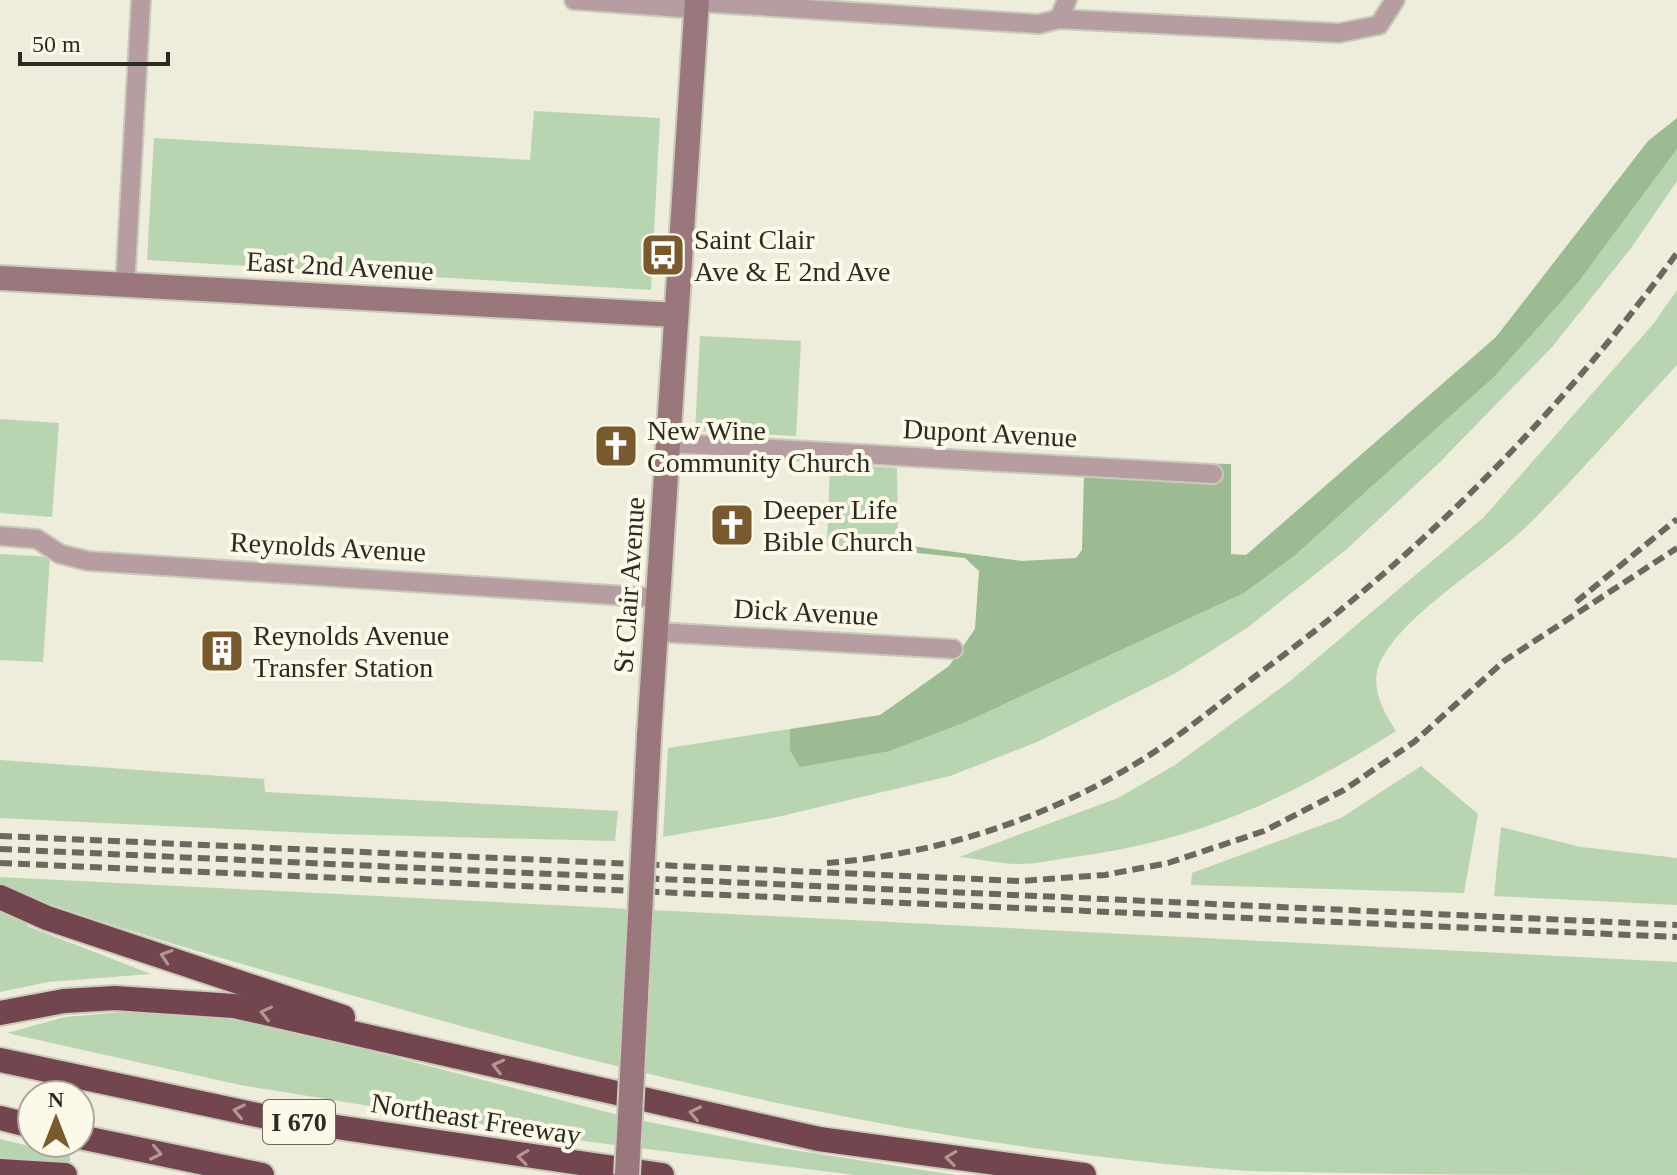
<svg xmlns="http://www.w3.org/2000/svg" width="1677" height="1175" viewBox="0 0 1677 1175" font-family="Georgia,serif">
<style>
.green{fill:#b9d4b0}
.forest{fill:#9dbb93}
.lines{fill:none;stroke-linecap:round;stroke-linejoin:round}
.street-casing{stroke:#cbc9ba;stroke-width:22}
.secondary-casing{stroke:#cbc9ba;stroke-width:28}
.highway-casing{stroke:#cbc9ba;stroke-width:28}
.street{stroke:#b59da1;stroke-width:18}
.secondary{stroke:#99777d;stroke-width:24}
.highway{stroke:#73454e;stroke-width:24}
.rail{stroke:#6a685f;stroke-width:6;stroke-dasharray:12 6;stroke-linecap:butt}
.secondary-bridge-casing{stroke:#cbc9ba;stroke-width:28;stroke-linecap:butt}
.secondary-bridge{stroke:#99777d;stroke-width:24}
.oneway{stroke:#b19693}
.labels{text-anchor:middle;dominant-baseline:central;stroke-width:8;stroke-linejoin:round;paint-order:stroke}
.shield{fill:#fcf9e8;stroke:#6a685f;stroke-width:2}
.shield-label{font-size:26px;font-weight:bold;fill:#2b2a24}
.poi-label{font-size:28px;fill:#2b2a24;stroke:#fcf9e8;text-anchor:start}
.street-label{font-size:28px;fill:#2b2a24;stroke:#fcf9e8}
</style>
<rect width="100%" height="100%" fill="#eeecdb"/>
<g class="green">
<polygon points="534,111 660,118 651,290 147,260 154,138 530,160"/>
<polygon points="1677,149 1677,181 1631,248 1553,346 1439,463 1347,549 1247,628 1176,673 1037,742 950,776 777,817 663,837 668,748 790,729 790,750 890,751 966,722 1244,593 1293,557 1494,377 1577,284"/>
<path d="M1677,290V365C1627,418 1579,475 1527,526C1487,565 1408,611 1382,658C1368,683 1382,710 1396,731C1290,798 1200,840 1074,857C1057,859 1038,864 1020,864C1000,864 979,859 959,857L1118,798L1175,765L1289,682L1484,517L1654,323Z"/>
<polygon points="700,336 801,341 796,436 695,431"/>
<polygon points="0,419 59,423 52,517 0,513"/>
<polygon points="830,464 897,468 898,551 827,546"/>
<polygon points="0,554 50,557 43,662 0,660"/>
<polygon points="0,760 264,779 265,792 618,811 615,841 333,834 0,818"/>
<polygon points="1421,766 1478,814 1464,893 1191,885 1192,873 1341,818"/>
<polygon points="1501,827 1581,847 1677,858 1677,905 1494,896"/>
<path d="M0,877L1677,962V1175C1535,1175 1390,1175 1248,1171C945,1149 649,1081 358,997C250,966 142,937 36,899L27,926L151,974L48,982L0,992Z"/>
<polygon points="136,1011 222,1018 297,1032 634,1119 774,1147 955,1175 855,1175 591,1142 240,1085 7,1033 65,1017"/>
<polygon points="0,1139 70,1156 70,1164 0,1157"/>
</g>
<polygon class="forest" points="1677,118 1677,149 1577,284 1494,377 1293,557 1244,593 966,722 890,751 800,767 790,750 790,729 880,715 949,666 975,629 979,571 965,558 898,551 896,544 1022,561 1076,558 1082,550 1084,474 1090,461 1231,464 1231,554 1246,555 1496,337 1648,141"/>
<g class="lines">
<g class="street-casing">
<g id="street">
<polyline points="574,0 696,9"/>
<polyline points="697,2 1039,24 1059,19 1339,33 1379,25 1395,0"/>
<polyline points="1059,19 1067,0"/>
<polyline points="125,286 141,0"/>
<polyline points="668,443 1213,474"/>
<polyline points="0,536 37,539 60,554 88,561 658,598"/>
<polyline points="656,632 953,649"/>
</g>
</g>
<g class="secondary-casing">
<g id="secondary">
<polyline points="0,278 676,315"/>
<polyline points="649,736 697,0"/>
</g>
</g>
<g class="highway-casing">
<g id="highway">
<polyline points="0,897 47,918 343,1017"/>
<polyline points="0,1013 64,1001 115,998 234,1006 819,1139 1084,1175"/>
<polyline points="0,1060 262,1116 662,1175"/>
<polyline points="0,1118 32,1126"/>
<polyline points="80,1137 262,1175"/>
<polyline points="0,1171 65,1175"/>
</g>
</g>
<use href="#street" class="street"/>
<use href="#secondary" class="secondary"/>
<use href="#highway" class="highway"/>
<g class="rail">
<polyline points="1576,602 1677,519"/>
<polyline points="0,836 1020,881 1105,875 1168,863 1264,831 1344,790 1414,742 1504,661 1677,548"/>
<polyline points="0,849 1677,925"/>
<polyline points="0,863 1677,937"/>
<path d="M827,863C940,854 1049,818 1145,758C1184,733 1220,703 1257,675C1419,556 1558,416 1677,253"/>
</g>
<g class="secondary-bridge-casing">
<polyline id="secondary-bridge" points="627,1175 649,736"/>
</g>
<use href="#secondary-bridge" class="secondary-bridge"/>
</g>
<defs><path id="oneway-chevron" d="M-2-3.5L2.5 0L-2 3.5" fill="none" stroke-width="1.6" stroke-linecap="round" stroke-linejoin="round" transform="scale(2)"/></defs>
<g class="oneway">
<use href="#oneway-chevron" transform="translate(166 956) rotate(-162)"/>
<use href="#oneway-chevron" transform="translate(266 1013) rotate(-167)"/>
<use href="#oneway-chevron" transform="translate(498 1066) rotate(-166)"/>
<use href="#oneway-chevron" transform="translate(239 1111) rotate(-168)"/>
<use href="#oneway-chevron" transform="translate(695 1113) rotate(-168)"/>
<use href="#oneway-chevron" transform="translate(156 1153) rotate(12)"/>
<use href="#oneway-chevron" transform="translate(523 1157) rotate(-172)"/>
<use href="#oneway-chevron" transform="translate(951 1158) rotate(-173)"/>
</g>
<defs>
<g id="bus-square" transform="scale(2.3)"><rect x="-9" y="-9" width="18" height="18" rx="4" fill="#785a2e" stroke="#fcf9e8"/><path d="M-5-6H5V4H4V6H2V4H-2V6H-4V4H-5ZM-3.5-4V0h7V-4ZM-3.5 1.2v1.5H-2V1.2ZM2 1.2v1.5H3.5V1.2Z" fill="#fff"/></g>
<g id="church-square" transform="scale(2.3)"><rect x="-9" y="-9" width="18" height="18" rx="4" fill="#785a2e" stroke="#fcf9e8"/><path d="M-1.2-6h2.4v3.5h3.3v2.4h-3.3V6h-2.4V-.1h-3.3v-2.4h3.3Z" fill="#fff"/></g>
<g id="building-square" transform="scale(2.3)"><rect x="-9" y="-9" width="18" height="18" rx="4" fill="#785a2e" stroke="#fcf9e8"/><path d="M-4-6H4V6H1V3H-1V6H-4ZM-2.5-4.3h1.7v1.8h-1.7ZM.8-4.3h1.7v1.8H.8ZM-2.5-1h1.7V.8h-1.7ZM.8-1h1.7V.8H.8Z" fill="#fff"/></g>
</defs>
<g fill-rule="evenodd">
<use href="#bus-square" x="663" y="255"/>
<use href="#church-square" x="616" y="446"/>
<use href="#church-square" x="732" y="525"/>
<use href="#building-square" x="222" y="651"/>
</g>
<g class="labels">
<rect class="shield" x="263" y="1100" width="72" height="44" rx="6"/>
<g class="shield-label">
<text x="299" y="1122">I 670</text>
</g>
<g class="poi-label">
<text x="694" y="239">Saint Clair<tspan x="694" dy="32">Ave &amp; E 2nd Ave</tspan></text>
<text x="647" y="430">New Wine<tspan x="647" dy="32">Community Church</tspan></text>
<text x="763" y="509">Deeper Life<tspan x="763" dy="32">Bible Church</tspan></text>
<text x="253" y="635">Reynolds Avenue<tspan x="253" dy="32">Transfer Station</tspan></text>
</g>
<g class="street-label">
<text transform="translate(340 266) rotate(3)">East 2nd Avenue</text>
<text transform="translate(990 433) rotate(3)">Dupont Avenue</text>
<text transform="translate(328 547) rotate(3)">Reynolds Avenue</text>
<text transform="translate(629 585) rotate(-86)">St Clair Avenue</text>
<text transform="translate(806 612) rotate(3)">Dick Avenue</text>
<text transform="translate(476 1119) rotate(9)">Northeast Freeway</text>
</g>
</g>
<g transform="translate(56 1119)"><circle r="38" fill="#fcf9e8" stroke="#a8a69a" stroke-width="2"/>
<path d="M0-6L14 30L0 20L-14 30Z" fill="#785a2e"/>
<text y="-12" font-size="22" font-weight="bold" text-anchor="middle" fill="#2b2a24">N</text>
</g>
<path d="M20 52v12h148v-12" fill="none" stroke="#2b2a24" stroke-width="4"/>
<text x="32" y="52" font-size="24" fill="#2b2a24" stroke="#fcf9e8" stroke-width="6" paint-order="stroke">50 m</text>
</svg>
